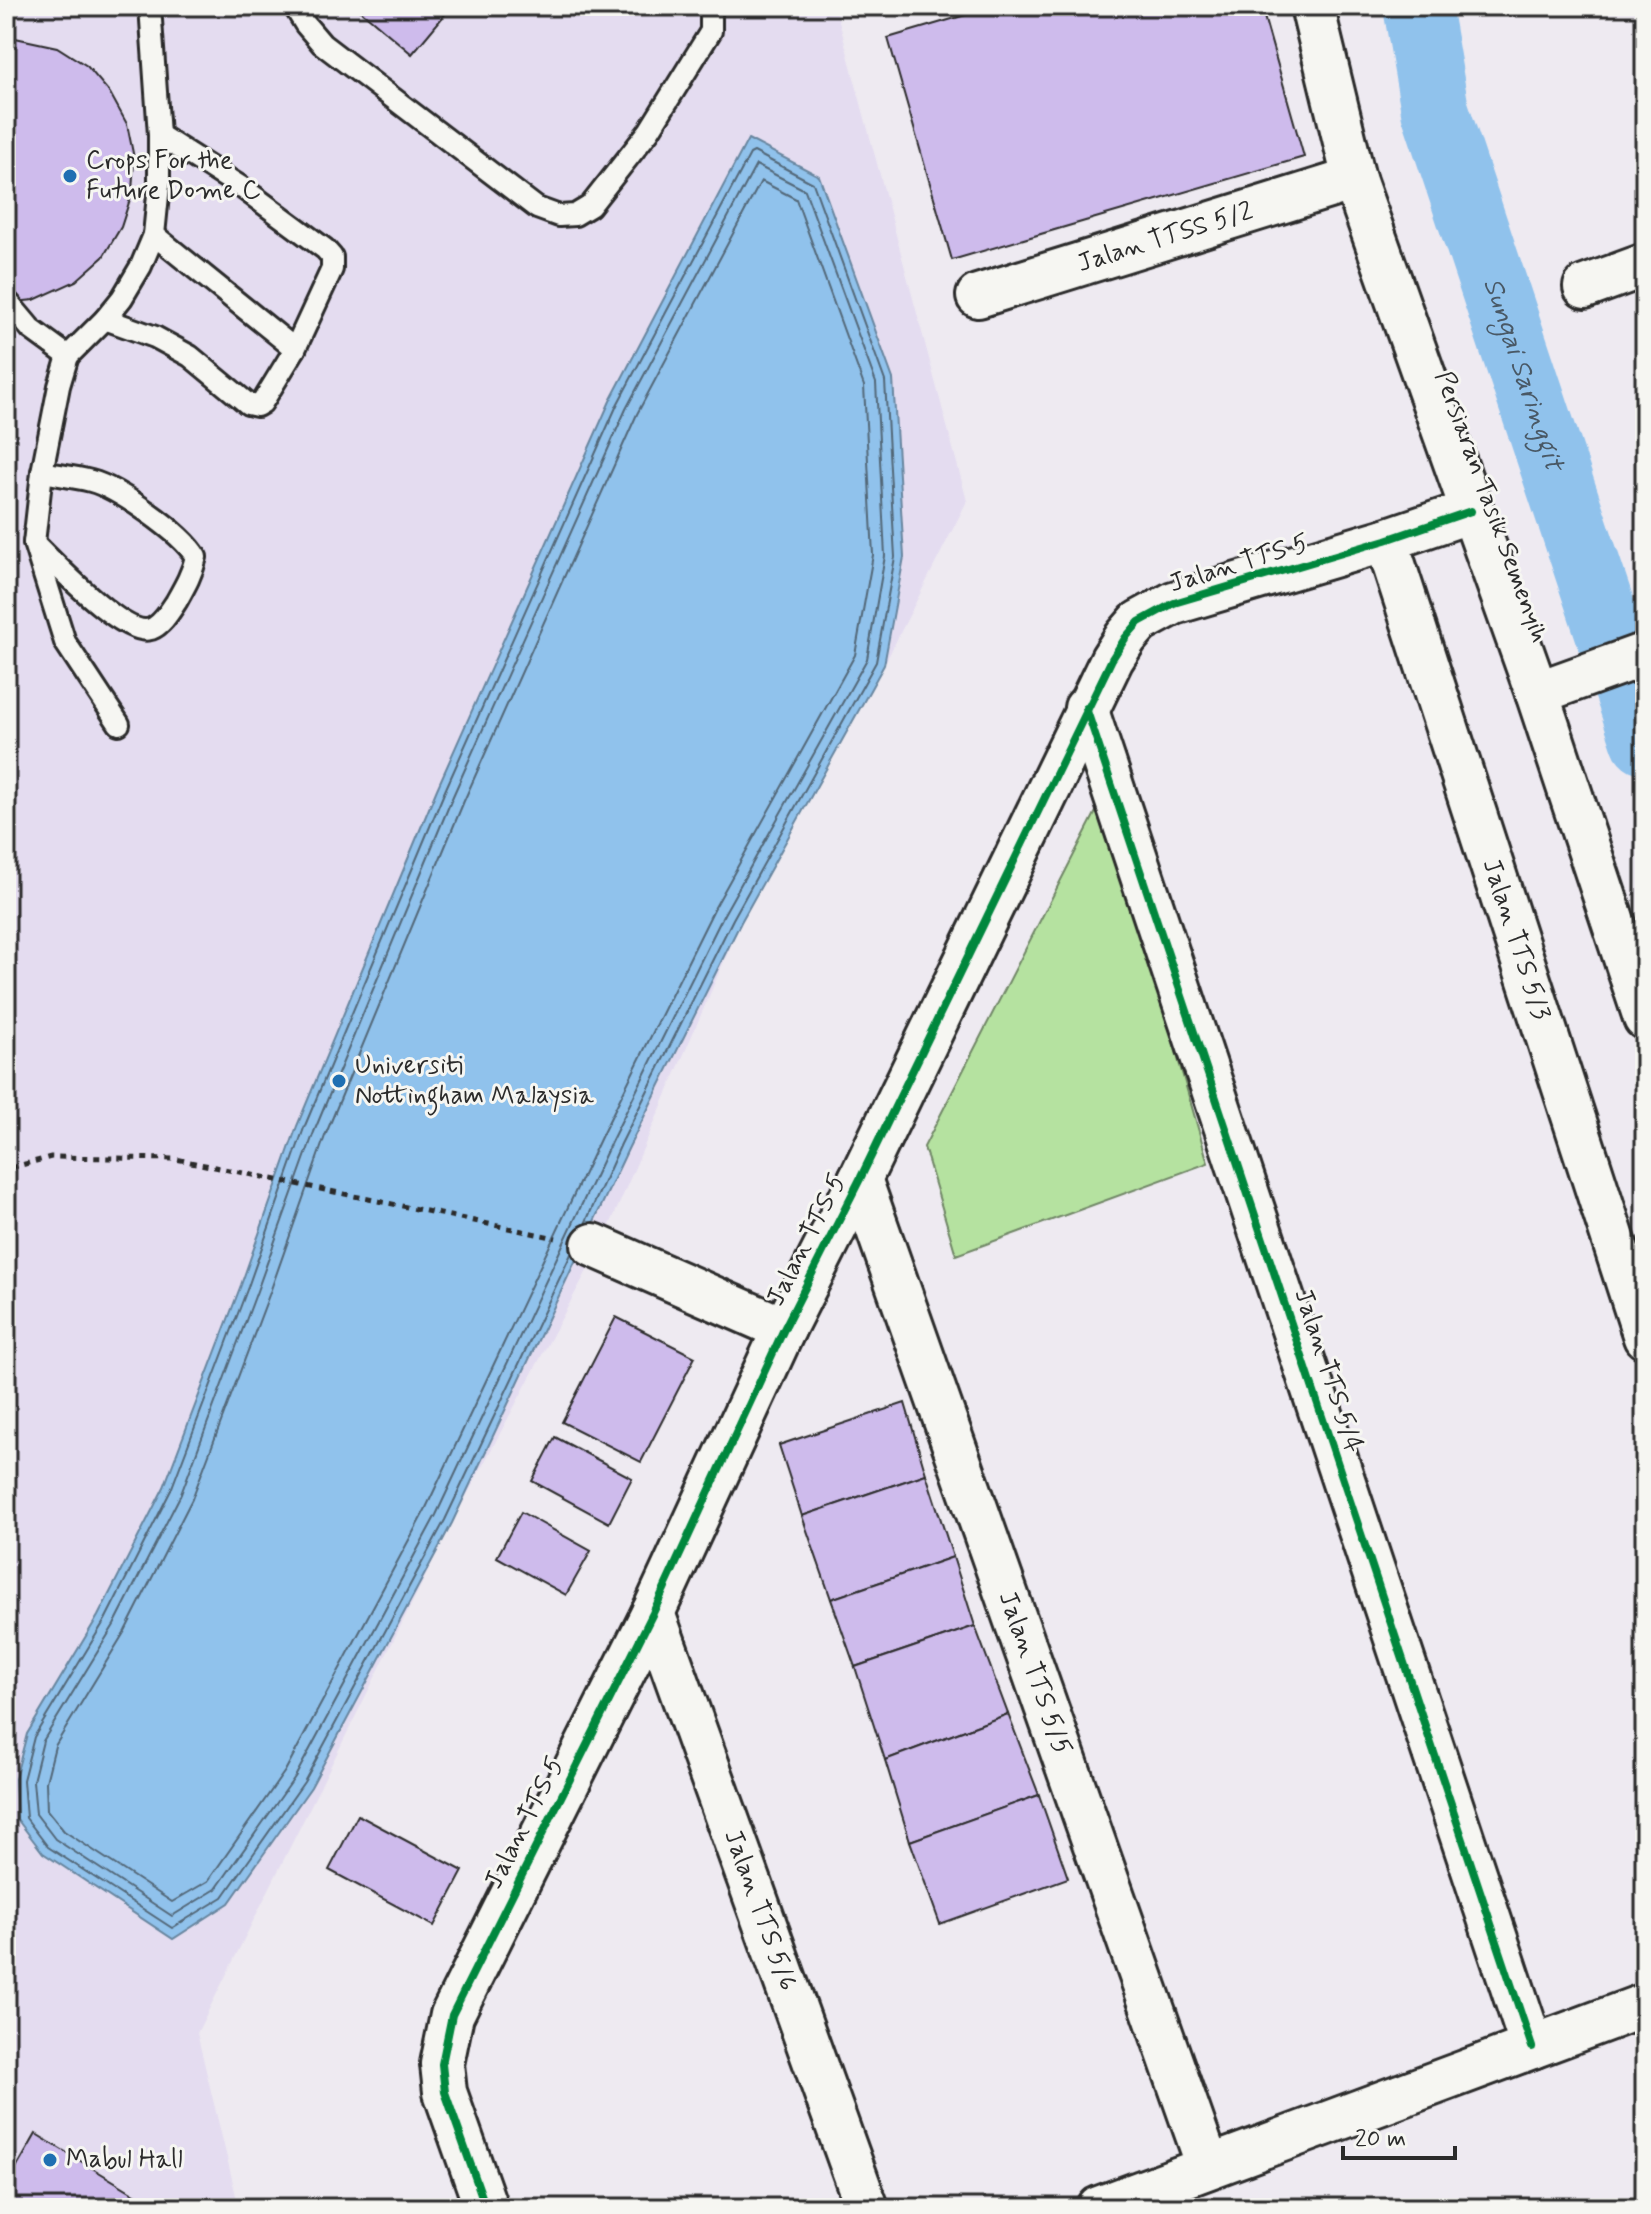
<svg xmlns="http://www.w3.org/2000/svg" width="1651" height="2214" viewBox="0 0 1651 2214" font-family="Mynerve,sans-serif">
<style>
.built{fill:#e4dcf0}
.green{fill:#b5e2a0;stroke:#708666;stroke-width:2}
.water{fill:#90c2ec;stroke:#68869f;stroke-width:2}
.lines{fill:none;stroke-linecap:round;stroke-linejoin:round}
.shore{stroke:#536778;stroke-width:2}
.river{stroke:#90c2ec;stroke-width:68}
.building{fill:#cebbec;stroke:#2b2b2b;stroke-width:2}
.lane-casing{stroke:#2b2b2b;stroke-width:26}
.street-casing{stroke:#2b2b2b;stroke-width:48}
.path{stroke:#2b2b2b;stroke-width:5;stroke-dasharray:6 6;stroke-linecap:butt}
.lane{stroke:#f6f6f2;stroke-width:20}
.street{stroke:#f6f6f2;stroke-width:42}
.cycleway-casing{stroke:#f6f6f2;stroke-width:13}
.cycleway{stroke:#00873e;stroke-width:8}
.poi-dot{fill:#1f6fb2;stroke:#f6f6f2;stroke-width:3}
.labels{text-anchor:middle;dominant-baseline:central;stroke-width:6;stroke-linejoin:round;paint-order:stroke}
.poi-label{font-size:26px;fill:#2b2b2b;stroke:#f6f6f2;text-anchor:start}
.street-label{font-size:26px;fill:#2b2b2b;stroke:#f6f6f2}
.water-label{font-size:28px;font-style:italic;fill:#495865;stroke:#f6f6f2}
</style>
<rect width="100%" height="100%" fill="#eeeaf1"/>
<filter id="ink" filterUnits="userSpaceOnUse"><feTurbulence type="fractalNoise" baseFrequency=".0125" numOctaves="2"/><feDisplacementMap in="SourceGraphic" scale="16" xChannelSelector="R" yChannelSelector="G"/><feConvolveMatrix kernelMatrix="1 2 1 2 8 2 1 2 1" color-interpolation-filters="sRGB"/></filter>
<g filter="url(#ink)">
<polygon class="built" points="6,6 835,6 967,501 884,665 741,922 604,1239 452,1523 197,2033 239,2208 6,2208"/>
<polygon class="green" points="1103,798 1208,1163 956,1255 924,1147"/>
<polygon class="water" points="748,139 819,176 893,379 904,557 884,665 741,922 629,1147 452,1523 311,1787 229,1903 173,1939 43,1853 17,1819 15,1779 27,1734 98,1616 164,1487 241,1285 297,1126 437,789 610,401"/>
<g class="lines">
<g class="shore">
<polygon points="756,165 805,190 876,383 885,556 867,659 724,914 612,1140 436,1515 295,1777 216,1889 172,1916 55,1839 36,1814 33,1781 43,1741 114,1625 181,1494 257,1291 314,1132 453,796 626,409"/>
<polygon points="761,181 796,199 864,386 873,555 855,655 714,909 602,1135 425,1510 285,1771 208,1881 172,1902 64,1831 47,1810 46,1782 55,1746 125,1631 192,1499 269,1295 325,1136 464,801 637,414"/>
<polyline points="572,1252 445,1520 304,1782 223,1897 172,1928 48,1847 26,1818 23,1780 34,1737 105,1620 171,1490 248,1287 304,1128 444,793 617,405 750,154 754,152 813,183 885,381 895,557 876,662 733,919 621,1144 585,1224"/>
</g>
<path class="river" id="s1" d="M1417,6L1435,110L1645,740"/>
</g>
<g class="building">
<polygon points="355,6 452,6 412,54"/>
<polygon points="996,6 1261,6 1304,157 952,260 888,38"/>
<polygon points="6,36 57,47 87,66 110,93 127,124 134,158 132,193 121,227 103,257 76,281 34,300 6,303"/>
<polygon points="616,1317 695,1357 641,1462 562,1422"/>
<polygon points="905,1403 926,1474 802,1516 779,1445"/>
<polygon points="555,1437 632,1478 609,1523 532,1481"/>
<polygon points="926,1474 953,1557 831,1599 802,1516"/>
<polygon points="521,1512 591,1551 566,1595 497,1557"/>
<polygon points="953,1557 975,1626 855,1667 831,1599"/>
<polygon points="975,1626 1008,1714 885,1760 855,1667"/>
<polygon points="1008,1714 1039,1795 910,1841 885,1760"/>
<polygon points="1039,1795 1068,1878 940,1924 910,1841"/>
<polygon points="358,1815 463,1871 434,1926 329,1870"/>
<polygon points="36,2134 158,2208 6,2208 6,2186"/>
</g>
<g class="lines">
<g class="lane-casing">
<g id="lane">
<polyline points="294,6 305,24 322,44 537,208 559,216 575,215 590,206 649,131 711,31 711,6"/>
<polyline points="154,235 295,349"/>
<polyline points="10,304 31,329 68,356 105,319 122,298 141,266 154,235 159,185 159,135 150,6"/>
<polyline points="105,319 155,337 190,356 248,404 257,406 262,403 295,349 332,269 332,257 325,249 244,189 159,135"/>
<polyline points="68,356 59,386 42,472 34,543 65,642 119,724"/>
<path d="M34,543C54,562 124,638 151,629C162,625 170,611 176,602C185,586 192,574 196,557C182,533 118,488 91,481C75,477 58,475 42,472"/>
</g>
</g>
<g class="street-casing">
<g id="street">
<polyline points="1312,6 1354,179 1537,693 1645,1018"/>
<polyline points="1585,287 1645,265"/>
<path id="s2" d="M978,296L1354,179"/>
<path id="s3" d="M1386,540L1645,1337"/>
<polyline points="1537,693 1645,654"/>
<polyline points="1086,708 1532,2047"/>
<path id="s4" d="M860,1179L1208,2166"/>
<polyline points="593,1245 784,1329"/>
<path id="s5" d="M653,1613L867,2208"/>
<polyline points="486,2208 445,2092 442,2064 452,2015 653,1613 784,1329 860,1179 1112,659 1126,637 1139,622 1174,603 1386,540 1471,511"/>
<polyline points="1099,2208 1645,2005"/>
</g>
</g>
<g class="path">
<polyline points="6,1179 14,1167 51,1157 176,1159 556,1238"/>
<polyline points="6,2141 13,2125"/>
</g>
<use href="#lane" class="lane"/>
<use href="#street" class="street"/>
<g class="cycleway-casing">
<g id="cycleway">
<polyline points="1086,708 1532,2047"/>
<polyline points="486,2208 445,2092 442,2064 452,2015 653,1613 784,1329 860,1179 1112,659 1126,637 1139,622 1174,603 1386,540 1471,511"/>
</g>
</g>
<use href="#cycleway" class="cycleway"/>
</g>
</g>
<g class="poi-dot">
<circle cx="70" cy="176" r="8"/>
<circle cx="339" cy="1081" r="8"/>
<circle cx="50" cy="2160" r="8"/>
</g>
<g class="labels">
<g class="poi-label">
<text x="86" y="161">Crops For the<tspan x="86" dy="30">Future Dome C</tspan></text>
<text x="355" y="1066">Universiti<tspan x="355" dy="30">Nottingham Malaysia</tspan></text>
<text x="66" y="2160">Mabul Hall</text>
</g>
<g class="street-label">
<text stroke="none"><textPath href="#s2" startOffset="196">Jalan TTSS 5/2</textPath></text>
<text transform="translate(1491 507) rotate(70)">Persiaran Tasik Semenyih</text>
<text transform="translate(1239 564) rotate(-17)">Jalan TTS 5</text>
<text stroke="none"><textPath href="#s3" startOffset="420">Jalan TTS 5/3</textPath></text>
<text transform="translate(807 1240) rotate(-63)">Jalan TTS 5</text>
<text transform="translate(1328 1371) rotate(72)">Jalan TTS 5/4</text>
<text stroke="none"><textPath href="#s4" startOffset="524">Jalan TTS 5/5</textPath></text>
<text transform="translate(525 1823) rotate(-63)">Jalan TTS 5</text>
<text stroke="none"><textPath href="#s5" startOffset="316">Jalan TTS 5/6</textPath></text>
</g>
<g class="water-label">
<text stroke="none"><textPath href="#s1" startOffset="384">Sungai Saringgit</textPath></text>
</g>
</g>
<rect width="1651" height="2214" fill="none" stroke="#f6f6f2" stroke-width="32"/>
<rect x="16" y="16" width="1619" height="2182" fill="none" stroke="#2b2b2b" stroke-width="3" filter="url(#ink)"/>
<path d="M1343 2146v12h112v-12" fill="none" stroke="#2b2b2b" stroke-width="4"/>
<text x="1355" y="2146" font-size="24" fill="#2b2b2b" stroke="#f6f6f2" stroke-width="6" paint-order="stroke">20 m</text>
</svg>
